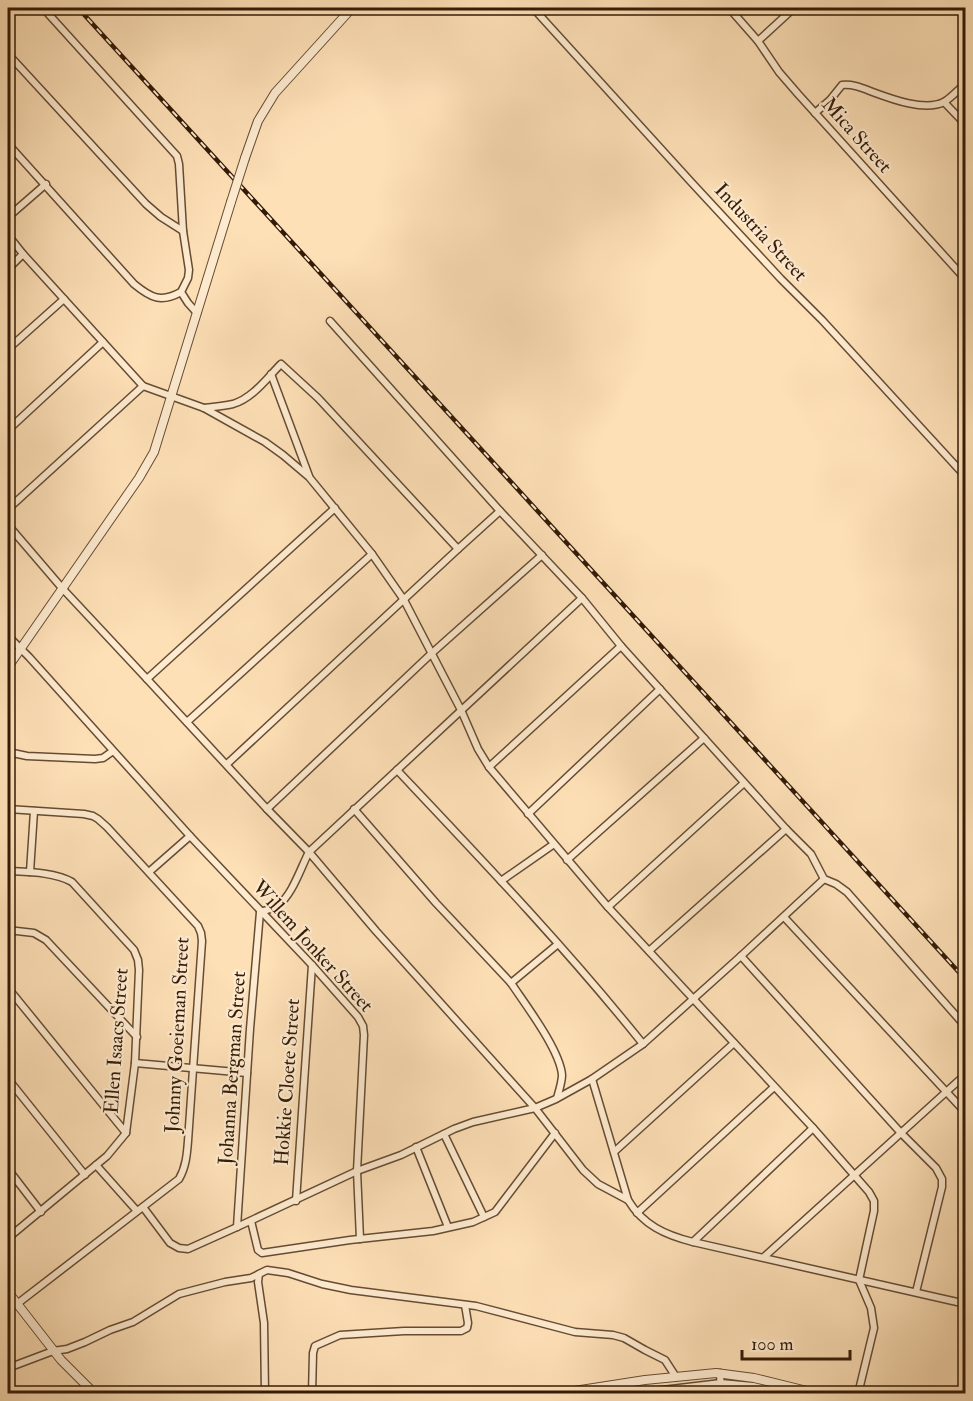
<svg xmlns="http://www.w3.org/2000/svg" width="973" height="1401" viewBox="0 0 973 1401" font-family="'IM FELL Double Pica',serif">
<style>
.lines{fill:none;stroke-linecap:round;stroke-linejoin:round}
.minor-casing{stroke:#664c33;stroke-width:9}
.tertiary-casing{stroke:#664c33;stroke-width:10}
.minor{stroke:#feebd0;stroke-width:6}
.tertiary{stroke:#feebd0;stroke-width:8}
.rail-casing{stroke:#341b07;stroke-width:4.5}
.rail{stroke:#feebd0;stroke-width:2;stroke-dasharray:7;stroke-linecap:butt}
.tertiary-bridge-casing{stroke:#664c33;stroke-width:10;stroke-linecap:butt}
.tertiary-bridge{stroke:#feebd0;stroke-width:8}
.labels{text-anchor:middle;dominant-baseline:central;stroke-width:4.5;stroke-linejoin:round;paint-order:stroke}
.street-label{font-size:20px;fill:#341b07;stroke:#feebd0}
</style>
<rect width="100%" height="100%" fill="#fee0b7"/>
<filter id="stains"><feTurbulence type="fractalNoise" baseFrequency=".00333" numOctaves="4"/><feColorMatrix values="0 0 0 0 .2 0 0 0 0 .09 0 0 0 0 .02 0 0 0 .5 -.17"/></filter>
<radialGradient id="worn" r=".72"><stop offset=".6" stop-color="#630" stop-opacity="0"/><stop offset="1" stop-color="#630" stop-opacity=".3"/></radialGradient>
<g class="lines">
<g class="minor-casing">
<g id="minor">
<polyline points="43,8 177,156 179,164 183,231 189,270 188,278 181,292 188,303 197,313"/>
<polyline points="533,8 692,183 781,279 822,320 966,477"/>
<polyline points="729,8 758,41 779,72 798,94 966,280"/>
<polyline points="758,41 794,8"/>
<polyline points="8,54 146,204 161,217 183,231"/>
<polyline points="944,102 966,125"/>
<path d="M815,113L830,100L842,85C852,84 860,87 870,91C889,98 924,112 944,102C951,98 959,89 966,83"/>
<path d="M8,144L134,284C151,298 161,303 181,292"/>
<polyline points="8,217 46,184"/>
<polyline points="8,235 23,254 143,386 204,408 265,442 283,455 309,477 372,554 404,600 461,710 478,749 489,767 608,907 813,1128 869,1192 874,1201 874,1211 859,1280 871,1308 874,1328 858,1394"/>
<polyline points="8,269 23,254"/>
<polyline points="8,349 64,299"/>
<polyline points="271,374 309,476"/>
<path d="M204,408C214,407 224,406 233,404C253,398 267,378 281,364L318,398L458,549"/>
<polyline points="8,430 103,342"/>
<polyline points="8,509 143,386"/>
<polyline points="8,525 62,588 147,679 267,809 309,852 376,931 535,1108 583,1170 598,1184 628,1200"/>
<polyline points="582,598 621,646 704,738 786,829 811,854 824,879 836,884 847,892 966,1027"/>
<polyline points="8,636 29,657 190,836 312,965 358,1017 363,1026 364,1035 357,1171 360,1239"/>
<polyline points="147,679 335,508"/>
<polyline points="187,722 372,554"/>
<polyline points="8,752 27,756 95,759 103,758 113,751"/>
<polyline points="227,764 458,549 500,511"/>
<polyline points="489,767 621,646"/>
<path d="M397,770C481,859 566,948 643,1044"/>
<path d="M8,809L84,814L93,816L98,819L107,827L198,926L201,933L202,941L188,1141C187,1154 186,1167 179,1179L17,1304"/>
<polyline points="267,809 432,653 542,555"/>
<polyline points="354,809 436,903 511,983 558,944"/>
<polyline points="528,814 660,689"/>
<polyline points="567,860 704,738"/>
<path d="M8,871C27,872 55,872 72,882L134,950L138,960L139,970L135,1063L126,1133L107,1156L8,1238"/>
<polyline points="30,872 34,811"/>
<polyline points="149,872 190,836"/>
<polyline points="501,881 554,844"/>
<polyline points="608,907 744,783"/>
<polyline points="784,917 966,1113"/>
<polyline points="8,930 34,933 46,940 137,1037"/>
<polyline points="649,951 786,829"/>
<polyline points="741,956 901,1133 936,1168 942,1179 942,1187 916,1292"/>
<path d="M511,983C525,1004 560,1050 562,1075C562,1082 559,1091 557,1098"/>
<polyline points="8,988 126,1133"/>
<polyline points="135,1063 247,1073"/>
<polyline points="8,1079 85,1175"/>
<path d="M592,1079L628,1200C643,1225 665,1235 693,1242L966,1304"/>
<polyline points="444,1134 484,1217"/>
<polyline points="416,1147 448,1227"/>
<polyline points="614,1152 734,1043"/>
<polyline points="96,1165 137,1211"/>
<polyline points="8,1169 41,1212"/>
<polyline points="296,1201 312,965"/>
<polyline points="143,1207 170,1243 179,1248 188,1249 237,1227 357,1171 401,1155 454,1129 473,1122 535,1108 556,1099 592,1079 643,1044 741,956 824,879"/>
<polyline points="637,1213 774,1087"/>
<polyline points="251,1221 258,1250 262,1253 350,1240 433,1231 473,1222 495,1212 555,1133"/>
<path d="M237,1227L250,1029L260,912C266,910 273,909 278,905C292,896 301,867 309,852L582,598L500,511L330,321"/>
<polyline points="693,1242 813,1128"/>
<polyline points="764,1257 966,1074"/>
<polyline points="8,1368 53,1351 67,1349 85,1342 110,1330 133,1322 179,1294 225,1282 251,1278 259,1274"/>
<polyline points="720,1373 721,1394"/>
<polyline points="265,1394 264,1323 258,1282 259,1274 267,1270 288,1273 322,1284 351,1290 476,1306 575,1332 613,1335 624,1338 645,1350 665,1360 676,1377"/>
<polyline points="312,1394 313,1353 315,1346 340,1335 404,1331 461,1331 467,1328 468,1323 465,1305"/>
<polyline points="629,1394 721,1383 753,1386 788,1394"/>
</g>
</g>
<g class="tertiary-casing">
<g id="tertiary">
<polyline points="245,158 258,121 275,93 352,8"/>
<polyline points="8,667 139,478 154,452 231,202"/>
<polyline points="8,1292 61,1360 95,1394"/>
<polyline points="555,1394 645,1380 716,1373 754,1378 819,1394"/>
</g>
</g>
<use href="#minor" class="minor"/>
<use href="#tertiary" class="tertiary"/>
<g class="rail-casing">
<polyline id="rail" points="78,8 966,980"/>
</g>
<use href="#rail" class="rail"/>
<g class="tertiary-bridge-casing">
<polyline id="tertiary-bridge" points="231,202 245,158"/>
</g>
<use href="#tertiary-bridge" class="tertiary-bridge"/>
</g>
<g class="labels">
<g class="street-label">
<text transform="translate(857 135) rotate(48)">Mica Street</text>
<text transform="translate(761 232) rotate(47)">Industria Street</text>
<text transform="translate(313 946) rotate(48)">Willem Jonker Street</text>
<text transform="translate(177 1035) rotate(-87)">Johnny Goeieman Street</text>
<text transform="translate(116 1041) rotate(-86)">Ellen Isaacs Street</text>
<text transform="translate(232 1068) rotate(-86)">Johanna Bergman Street</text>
<text transform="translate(287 1082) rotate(-86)">Hokkie Cloete Street</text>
</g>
</g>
<rect width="973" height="1401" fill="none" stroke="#fee0b7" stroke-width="30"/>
<rect x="9" y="9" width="955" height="1383" fill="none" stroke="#341b07" stroke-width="3"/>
<rect x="15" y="15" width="943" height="1371" fill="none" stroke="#341b07" stroke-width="1.5"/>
<path d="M742 1350v9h108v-9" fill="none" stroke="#341b07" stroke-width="3"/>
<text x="751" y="1350" font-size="18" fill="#341b07" stroke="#feebd0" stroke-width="4.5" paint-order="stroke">100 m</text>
<rect width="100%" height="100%" filter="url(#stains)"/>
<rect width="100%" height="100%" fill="url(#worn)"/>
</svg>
